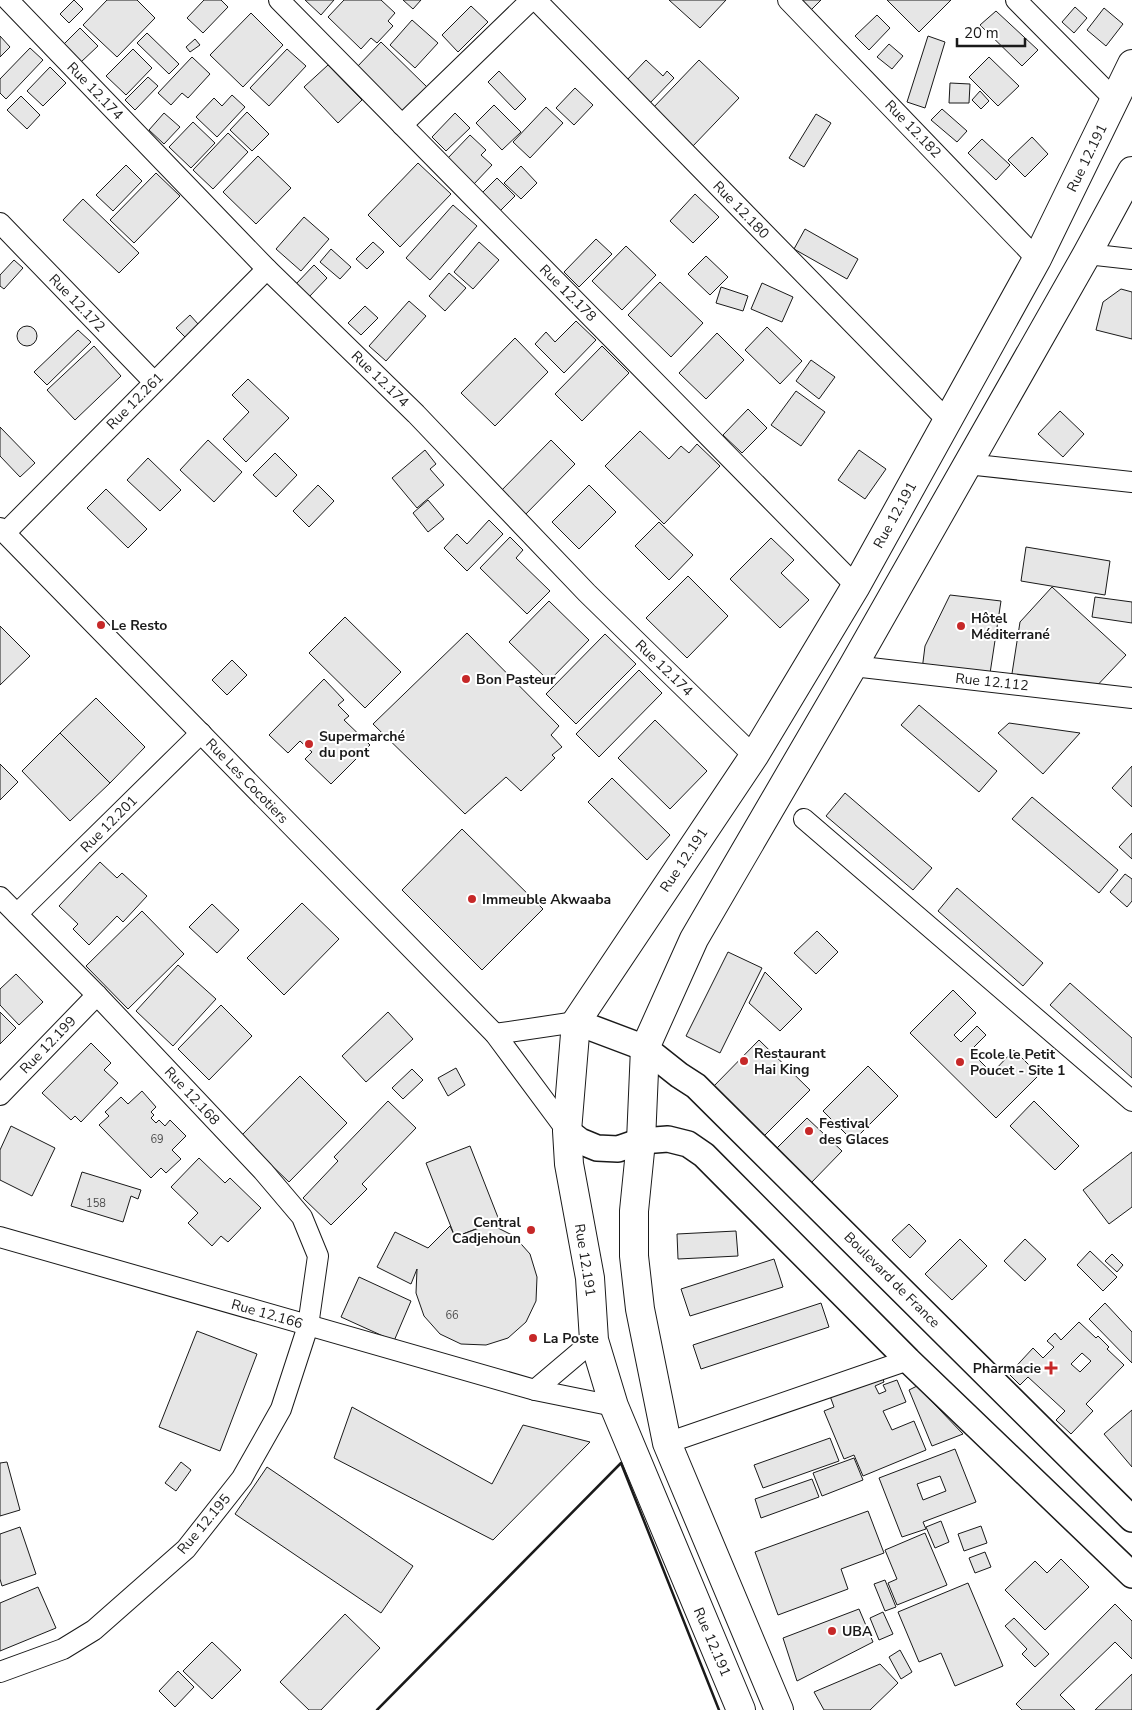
<svg xmlns="http://www.w3.org/2000/svg" width="1132" height="1710" viewBox="0 0 1132 1710" font-family="'Nunito Sans',sans-serif">
<style>
.building{fill:#e6e6e6;stroke:#1a1a1a;fill-rule:evenodd}
.lines{fill:none;stroke-linecap:round;stroke-linejoin:round}
.minor-casing{stroke:#1a1a1a;stroke-width:22}
.tertiary-casing{stroke:#1a1a1a;stroke-width:28}
.primary-casing{stroke:#1a1a1a;stroke-width:30}
.minor{stroke:#fff;stroke-width:20}
.tertiary{stroke:#fff;stroke-width:25}
.primary{stroke:#fff;stroke-width:28}
.wall{stroke:#1a1a1a;stroke-width:2.5}
.poi-dot{fill:#c62828;stroke:#fff;stroke-width:2}
.labels{text-anchor:middle;dominant-baseline:central;stroke-width:4;stroke-linejoin:round;paint-order:stroke}
.number-label{font-size:11px;fill:#4d4d4d}
.street-label{font-size:14px;fill:#1a1a1a;stroke:#fff}
.poi-label{font-size:14px;font-weight:bold;fill:#1a1a1a;stroke:#fff;text-anchor:start}
</style>
<rect width="100%" height="100%" fill="#fff"/>
<g class="building">
<polygon points="74,0 83,9 69,23 60,14"/>
<polygon points="107,0 137,0 155,18 117,57 83,25"/>
<polygon points="204,0 221,0 228,7 203,33 187,18"/>
<polygon points="305,0 334,0 321,15"/>
<polygon points="344,0 381,0 395,13 388,21 393,26 377,43 371,38 361,49 328,17"/>
<polygon points="403,0 421,0 413,9"/>
<polygon points="669,0 726,0 700,28"/>
<polygon points="801,0 821,0 811,10"/>
<polygon points="887,0 951,0 919,32"/>
<polygon points="471,6 488,22 458,52 442,35"/>
<polygon points="1075,7 1087,18 1074,33 1062,22"/>
<polygon points="1104,8 1123,24 1106,46 1087,30"/>
<polygon points="996,11 1038,50 1022,66 980,25"/>
<polygon points="251,13 283,45 243,87 210,55"/>
<polygon points="877,15 890,28 869,50 855,36"/>
<polygon points="412,20 438,43 415,68 390,45"/>
<polygon points="80,28 98,46 81,62 63,45"/>
<polygon points="147,33 179,64 169,74 137,43"/>
<polygon points="0,36 10,47 0,57"/>
<polygon points="928,36 945,42 925,108 907,102"/>
<polygon points="195,39 200,45 190,52 186,47"/>
<polygon points="381,42 428,88 402,114 356,68"/>
<polygon points="889,44 903,56 892,69 877,57"/>
<polygon points="30,48 43,60 6,99 0,93 0,79"/>
<polygon points="133,49 152,68 126,95 106,76"/>
<polygon points="287,49 306,66 269,106 250,88"/>
<polygon points="192,57 210,74 188,98 182,93 171,105 158,93"/>
<polygon points="989,57 1019,86 998,106 969,77"/>
<polygon points="646,60 663,76 667,71 674,78 649,104 626,81"/>
<polygon points="699,60 739,98 692,147 652,109"/>
<polygon points="328,65 362,100 338,123 304,87"/>
<polygon points="50,67 66,83 43,106 27,91"/>
<polygon points="499,71 526,99 515,110 488,82"/>
<polygon points="148,77 158,86 135,110 125,100"/>
<polygon points="950,83 970,84 969,103 949,103"/>
<polygon points="575,88 593,105 574,125 556,108"/>
<polygon points="980,91 989,101 981,109 972,100"/>
<polygon points="232,95 245,107 217,137 196,117 214,98 222,106"/>
<polygon points="21,96 40,115 27,129 7,110"/>
<polygon points="494,105 521,132 502,150 476,123"/>
<polygon points="546,107 563,123 530,158 513,142"/>
<polygon points="942,109 967,131 957,142 931,120"/>
<polygon points="247,112 269,134 252,151 230,130"/>
<polygon points="164,113 180,127 164,144 149,130"/>
<polygon points="455,113 470,128 446,151 432,137"/>
<polygon points="816,114 831,123 804,167 789,158"/>
<polygon points="193,122 215,143 191,168 169,147"/>
<polygon points="228,133 248,152 213,189 193,170"/>
<polygon points="470,135 486,150 481,155 492,165 473,185 447,159"/>
<polygon points="1032,137 1048,154 1025,177 1008,160"/>
<polygon points="982,139 1010,165 996,180 968,153"/>
<polygon points="258,156 291,188 256,224 223,192"/>
<polygon points="418,163 451,194 400,247 368,215"/>
<polygon points="126,165 142,181 113,211 96,195"/>
<polygon points="521,166 537,183 521,199 504,183"/>
<polygon points="156,173 180,196 134,243 110,220"/>
<polygon points="497,178 515,196 500,211 482,193"/>
<polygon points="695,194 719,217 693,243 670,221"/>
<polygon points="83,199 139,253 119,273 63,220"/>
<polygon points="453,205 477,226 430,280 406,258"/>
<polygon points="304,217 329,239 301,271 276,249"/>
<polygon points="805,229 858,259 847,279 794,249"/>
<polygon points="596,239 612,254 579,287 564,272"/>
<polygon points="373,242 384,252 367,269 356,259"/>
<polygon points="479,242 499,260 473,289 454,272"/>
<polygon points="626,246 656,275 622,310 592,281"/>
<polygon points="331,249 351,267 340,279 320,262"/>
<polygon points="706,256 728,277 710,295 688,274"/>
<polygon points="14,260 23,268 4,289 0,286 0,275"/>
<polygon points="314,265 327,278 309,297 296,284"/>
<polygon points="449,273 466,288 445,311 429,296"/>
<polygon points="660,282 703,323 671,357 628,315"/>
<polygon points="762,283 793,297 782,322 751,309"/>
<polygon points="721,287 748,296 743,311 716,303"/>
<polygon points="1121,289 1132,292 1132,339 1096,330 1103,302"/>
<polygon points="409,301 426,316 386,361 369,346"/>
<polygon points="365,306 378,318 361,335 348,323"/>
<polygon points="190,315 198,324 185,337 176,328"/>
<polygon points="576,321 596,340 564,373 535,344 546,332 555,342"/>
<circle cx="27" cy="336" r="10"/>
<polygon points="767,327 802,361 780,384 745,350"/>
<polygon points="78,330 91,342 47,385 34,372"/>
<polygon points="717,333 744,360 706,399 679,373"/>
<polygon points="515,338 548,372 495,426 461,393"/>
<polygon points="94,346 121,376 75,420 47,390"/>
<polygon points="602,346 629,373 582,421 555,394"/>
<polygon points="811,360 835,377 819,399 796,381"/>
<polygon points="248,379 289,418 246,462 223,439 249,412 232,395"/>
<polygon points="796,391 825,412 801,446 771,425"/>
<polygon points="748,409 767,428 742,453 723,435"/>
<polygon points="1060,411 1084,434 1063,457 1038,434"/>
<polygon points="0,427 35,463 20,477 0,456"/>
<polygon points="640,431 669,459 681,446 689,453 697,444 720,466 664,524 605,466"/>
<polygon points="208,440 242,472 214,502 180,470"/>
<polygon points="551,440 575,464 521,519 497,495"/>
<polygon points="425,450 436,464 430,469 444,485 417,508 392,478"/>
<polygon points="859,450 886,469 865,499 838,480"/>
<polygon points="275,453 297,475 276,497 253,475"/>
<polygon points="148,458 181,490 160,511 127,480"/>
<polygon points="318,485 334,501 309,527 293,511"/>
<polygon points="589,485 616,512 579,549 552,522"/>
<polygon points="106,489 147,529 128,548 87,508"/>
<polygon points="428,500 444,519 428,532 413,513"/>
<polygon points="489,520 503,534 467,571 444,548 457,534 467,544"/>
<polygon points="659,522 693,555 669,580 635,546"/>
<polygon points="510,537 523,550 516,558 550,591 527,614 480,568"/>
<polygon points="771,538 794,560 781,573 809,600 780,628 730,579"/>
<polygon points="1026,547 1110,561 1105,595 1021,581"/>
<polygon points="688,576 728,616 687,658 646,618"/>
<polygon points="1052,587 1126,655 1091,692 1011,680 1020,622"/>
<polygon points="950,595 1001,601 989,680 922,670 925,646"/>
<polygon points="1095,597 1132,602 1132,623 1092,617"/>
<polygon points="549,601 589,640 549,681 509,642"/>
<polygon points="345,617 401,672 365,708 309,653"/>
<polygon points="0,626 30,656 0,685"/>
<polygon points="467,633 559,726 551,735 562,747 552,755 555,758 521,791 506,777 465,814 373,724"/>
<polygon points="605,634 636,664 576,724 546,694"/>
<polygon points="232,660 247,675 227,695 212,680"/>
<polygon points="639,670 662,693 599,757 576,734"/>
<polygon points="324,679 344,700 338,705 349,716 344,720 370,745 331,784 305,759 312,752 300,741 288,753 269,735"/>
<polygon points="96,698 145,747 110,783 60,733"/>
<polygon points="919,705 997,771 979,792 901,725"/>
<polygon points="655,720 707,771 670,809 618,758"/>
<polygon points="1009,723 1080,733 1043,774 998,733"/>
<polygon points="60,733 110,783 70,821 22,771"/>
<polygon points="0,764 18,782 0,800"/>
<polygon points="1132,766 1132,807 1112,788"/>
<polygon points="612,778 670,835 647,860 588,802"/>
<polygon points="845,793 932,868 913,890 826,816"/>
<polygon points="1032,797 1118,870 1099,893 1012,819"/>
<polygon points="462,829 543,909 482,970 402,890"/>
<polygon points="1132,833 1132,859 1119,847"/>
<polygon points="100,862 117,878 122,873 147,896 123,922 117,916 89,945 73,929 78,924 59,906"/>
<polygon points="1125,874 1132,879 1132,901 1127,907 1110,892"/>
<polygon points="957,888 1043,963 1023,986 938,911"/>
<polygon points="302,903 339,939 284,995 247,958"/>
<polygon points="212,904 239,930 217,953 189,927"/>
<polygon points="142,911 184,954 128,1009 86,966"/>
<polygon points="817,931 838,952 816,974 794,953"/>
<polygon points="728,952 762,968 720,1053 686,1036"/>
<polygon points="178,965 216,999 173,1046 136,1011"/>
<polygon points="765,972 802,1009 780,1031 749,1003"/>
<polygon points="16,974 43,1002 19,1025 0,1005 0,989"/>
<polygon points="1070,983 1132,1038 1132,1078 1050,1005"/>
<polygon points="953,990 976,1013 954,1035 961,1042 977,1026 986,1035 970,1051 992,1073 1014,1050 1039,1075 996,1118 910,1033"/>
<polygon points="221,1005 252,1036 209,1080 178,1049"/>
<polygon points="0,1012 16,1028 0,1044"/>
<polygon points="388,1012 413,1039 366,1082 342,1056"/>
<polygon points="759,1040 810,1090 762,1138 712,1088"/>
<polygon points="91,1043 111,1063 104,1070 118,1083 81,1122 75,1116 71,1120 42,1093"/>
<polygon points="868,1066 898,1096 853,1141 823,1111"/>
<polygon points="456,1068 465,1085 448,1096 438,1078"/>
<polygon points="412,1069 423,1080 403,1099 392,1088"/>
<polygon points="300,1076 347,1123 289,1182 241,1136"/>
<polygon points="142,1091 156,1107 151,1112 154,1115 151,1118 156,1123 159,1120 165,1126 170,1120 186,1136 172,1150 181,1159 166,1173 161,1168 151,1178 99,1125 109,1116 105,1112 121,1097 128,1104"/>
<polygon points="388,1101 416,1128 362,1184 367,1189 331,1225 303,1198 338,1161 334,1157"/>
<polygon points="1034,1101 1079,1146 1055,1170 1010,1126"/>
<polygon points="807,1118 842,1151 810,1184 775,1150"/>
<polygon points="11,1126 55,1148 32,1196 0,1180 0,1150"/>
<polygon points="470,1146 499,1220 455,1237 426,1163"/>
<polygon points="1132,1152 1132,1207 1109,1224 1083,1190"/>
<polygon points="199,1158 225,1183 230,1178 261,1208 228,1242 221,1236 212,1246 188,1223 198,1213 171,1187"/>
<polygon points="82,1172 141,1190 138,1199 131,1196 123,1222 71,1206"/>
<polygon points="490,1224 514,1236 530,1254 537,1277 536,1301 526,1322 508,1338 486,1345 461,1344 440,1334 424,1316 416,1293 417,1269 411,1284 377,1267 395,1232 428,1248 450,1226 455,1237"/>
<polygon points="909,1224 926,1241 910,1258 892,1240"/>
<polygon points="736,1231 738,1256 678,1259 677,1234"/>
<polygon points="960,1239 987,1266 952,1300 925,1274"/>
<polygon points="1025,1239 1046,1259 1025,1281 1004,1261"/>
<polygon points="1090,1251 1117,1277 1103,1291 1077,1265"/>
<polygon points="1112,1254 1123,1265 1117,1272 1105,1261"/>
<polygon points="774,1259 783,1287 690,1316 681,1289"/>
<polygon points="359,1277 411,1301 394,1341 341,1317"/>
<polygon points="821,1303 829,1327 701,1369 693,1345"/>
<polygon points="1105,1303 1132,1332 1132,1363 1089,1319"/>
<path d="M1079,1322L1096,1338L1098,1336L1109,1347L1107,1349L1124,1365L1086,1404L1093,1411L1071,1434L1056,1420L1065,1411L1028,1377L1020,1385L1009,1374L1033,1348L1043,1358L1054,1347L1047,1341L1055,1333L1061,1340ZM1082,1353L1091,1361L1080,1372L1071,1364Z"/>
<polygon points="197,1331 257,1354 220,1451 159,1427"/>
<polygon points="881,1374 884,1382 875,1386 879,1394 886,1391 883,1385 897,1380 906,1402 883,1411 892,1430 914,1421 926,1450 863,1476 854,1455 844,1459 824,1411 834,1407 830,1396"/>
<polygon points="917,1386 963,1434 932,1446 909,1390"/>
<polygon points="352,1407 492,1484 523,1425 590,1442 493,1540 334,1458"/>
<polygon points="1132,1410 1132,1467 1104,1434"/>
<polygon points="830,1438 839,1461 763,1488 754,1465"/>
<path d="M955,1449L976,1502L923,1522L926,1529L902,1537L879,1478ZM940,1476L946,1491L923,1500L917,1484Z"/>
<polygon points="854,1458 863,1480 822,1496 813,1473"/>
<polygon points="7,1462 20,1510 0,1516 0,1463"/>
<polygon points="181,1462 191,1470 176,1491 165,1483"/>
<polygon points="267,1467 413,1566 381,1613 235,1514"/>
<polygon points="812,1479 819,1497 761,1518 755,1499"/>
<polygon points="868,1511 884,1553 841,1569 848,1589 778,1615 755,1552"/>
<polygon points="941,1521 949,1542 935,1548 926,1527"/>
<polygon points="981,1526 987,1543 964,1551 958,1534"/>
<polygon points="20,1527 36,1574 2,1586 0,1579 0,1534"/>
<polygon points="925,1533 947,1585 897,1605 888,1583 897,1579 885,1550"/>
<polygon points="985,1552 991,1567 975,1573 969,1558"/>
<polygon points="1061,1559 1089,1587 1045,1630 1005,1590 1035,1561 1047,1573"/>
<polygon points="885,1580 896,1607 885,1611 874,1584"/>
<polygon points="968,1583 1003,1666 955,1686 941,1653 919,1662 898,1612"/>
<polygon points="38,1587 56,1628 0,1651 0,1603"/>
<polygon points="1115,1604 1132,1621 1132,1659 1115,1642 1060,1695 1075,1710 1022,1710 1016,1704"/>
<polygon points="859,1609 873,1642 797,1681 783,1638"/>
<polygon points="883,1612 893,1634 879,1640 870,1618"/>
<polygon points="345,1614 380,1648 321,1710 309,1710 280,1682"/>
<polygon points="1014,1618 1049,1654 1035,1667 1022,1654 1027,1649 1005,1626"/>
<polygon points="212,1642 241,1670 212,1699 183,1671"/>
<polygon points="900,1650 912,1672 901,1679 889,1657"/>
<polygon points="880,1664 898,1683 870,1710 824,1710 814,1692"/>
<polygon points="178,1671 194,1687 175,1707 159,1691"/>
<polygon points="1132,1674 1132,1710 1095,1710"/>
</g>
<g class="lines">
<g class="minor-casing">
<g id="minor">
<polyline points="8,0 267,269 416,414 587,593 754,756"/>
<polyline points="279,0 856,586"/>
<polyline points="536,0 947,420"/>
<polyline points="788,0 1037,259"/>
<polyline points="1016,0 1115,100"/>
<polyline points="402,125 531,0"/>
<polyline points="0,223 154,382"/>
<polyline points="1087,254 1132,259"/>
<polyline points="967,464 1132,482"/>
<polyline points="0,528 495,1034 567,1131"/>
<polyline points="5,533 267,269"/>
<polyline points="853,666 1132,698"/>
<polyline points="804,819 1132,1101"/>
<polyline points="0,897 97,995 263,1171 302,1217 318,1256 308,1326 281,1409 242,1478 186,1549 94,1630 63,1649 0,1672"/>
<polyline points="17,914 201,733"/>
<polyline points="495,1034 576,1022"/>
<polyline points="0,1095 97,995"/>
<polyline points="0,1237 535,1390 614,1406"/>
<polyline points="535,1390 594,1340"/>
<polyline points="667,1443 908,1360"/>
</g>
</g>
<g class="tertiary-casing">
<g id="tertiary">
<polyline points="576,1022 645,1048 679,1075 696,1086 1132,1519"/>
<polyline points="567,1131 580,1141 597,1148 618,1149 641,1141 668,1139 688,1144 704,1155 908,1360 1132,1575"/>
</g>
</g>
<g class="primary-casing">
<g id="primary">
<polyline points="741,1710 614,1406 594,1340 590,1278 569,1164 567,1131 576,1022 754,756 856,586 1037,259 1132,64"/>
<polyline points="779,1710 667,1443 640,1309 634,1256 634,1211 641,1141 645,1048 694,939 853,666 1087,254 1132,171"/>
</g>
</g>
<use href="#minor" class="minor"/>
<use href="#tertiary" class="tertiary"/>
<use href="#primary" class="primary"/>
<polyline class="wall" points="377,1710 621,1463 719,1710"/>
</g>
<g class="poi-dot">
<circle cx="101" cy="625" r="5"/>
<circle cx="961" cy="626" r="5"/>
<circle cx="466" cy="679" r="5"/>
<circle cx="309" cy="744" r="5"/>
<circle cx="472" cy="899" r="5"/>
<circle cx="744" cy="1061" r="5"/>
<circle cx="960" cy="1062" r="5"/>
<circle cx="809" cy="1131" r="5"/>
<circle cx="531" cy="1230" r="5"/>
<circle cx="533" cy="1338" r="5"/>
<path d="M1048.5 1360.5h5v5h5v5h-5v5h-5v-5h-5v-5h5z"/>
<circle cx="832" cy="1631" r="5"/>
</g>
<g class="labels">
<g class="number-label">
<text x="157" y="1139">69</text>
<text x="96" y="1203">158</text>
<text x="452" y="1315">66</text>
</g>
<g class="street-label">
<text transform="translate(95 91) rotate(46)">Rue 12.174</text>
<text transform="translate(913 129) rotate(46)">Rue 12.182</text>
<text transform="translate(1087 158) rotate(-64)">Rue 12.191</text>
<text transform="translate(741 210) rotate(46)">Rue 12.180</text>
<text transform="translate(568 293) rotate(45)">Rue 12.178</text>
<text transform="translate(77 303) rotate(46)">Rue 12.172</text>
<text transform="translate(380 379) rotate(44)">Rue 12.174</text>
<text transform="translate(135 401) rotate(-45)">Rue 12.261</text>
<text transform="translate(895 515) rotate(-61)">Rue 12.191</text>
<text transform="translate(664 668) rotate(44)">Rue 12.174</text>
<text transform="translate(992 682) rotate(6)">Rue 12.112</text>
<text transform="translate(247 781) rotate(46)">Rue Les Cocotiers</text>
<text transform="translate(109 824) rotate(-45)">Rue 12.201</text>
<text transform="translate(684 860) rotate(-56)">Rue 12.191</text>
<text transform="translate(48 1045) rotate(-46)">Rue 12.199</text>
<text transform="translate(192 1096) rotate(47)">Rue 12.168</text>
<text transform="translate(585 1260) rotate(81)">Rue 12.191</text>
<text transform="translate(892 1280) rotate(45)">Boulevard de France</text>
<text transform="translate(267 1314) rotate(16)">Rue 12.166</text>
<text transform="translate(204 1524) rotate(-50)">Rue 12.195</text>
<text transform="translate(712 1642) rotate(67)">Rue 12.191</text>
</g>
<g class="poi-label">
<text x="971" y="618">Hôtel<tspan x="971" dy="16">Méditerrané</tspan></text>
<text x="111" y="625">Le Resto</text>
<text x="476" y="679">Bon Pasteur</text>
<text x="319" y="736">Supermarché<tspan x="319" dy="16">du pont</tspan></text>
<text x="482" y="899">Immeuble Akwaaba</text>
<text x="754" y="1053">Restaurant<tspan x="754" dy="16">Hai King</tspan></text>
<text x="970" y="1054">Ecole le Petit<tspan x="970" dy="16">Poucet - Site 1</tspan></text>
<text x="819" y="1123">Festival<tspan x="819" dy="16">des Glaces</tspan></text>
<text x="521" y="1222" text-anchor="end">Central<tspan x="521" dy="16">Cadjehoun</tspan></text>
<text x="543" y="1338">La Poste</text>
<text x="1041" y="1368" text-anchor="end">Pharmacie</text>
<text x="842" y="1631">UBA</text>
</g>
</g>
<path d="M957 38v8h68v-8" fill="none" stroke="#1a1a1a" stroke-width="2.5"/>
<text x="964" y="38" font-size="15" fill="#1a1a1a" stroke="#ffffff" stroke-width="4" paint-order="stroke">20 m</text>
</svg>
